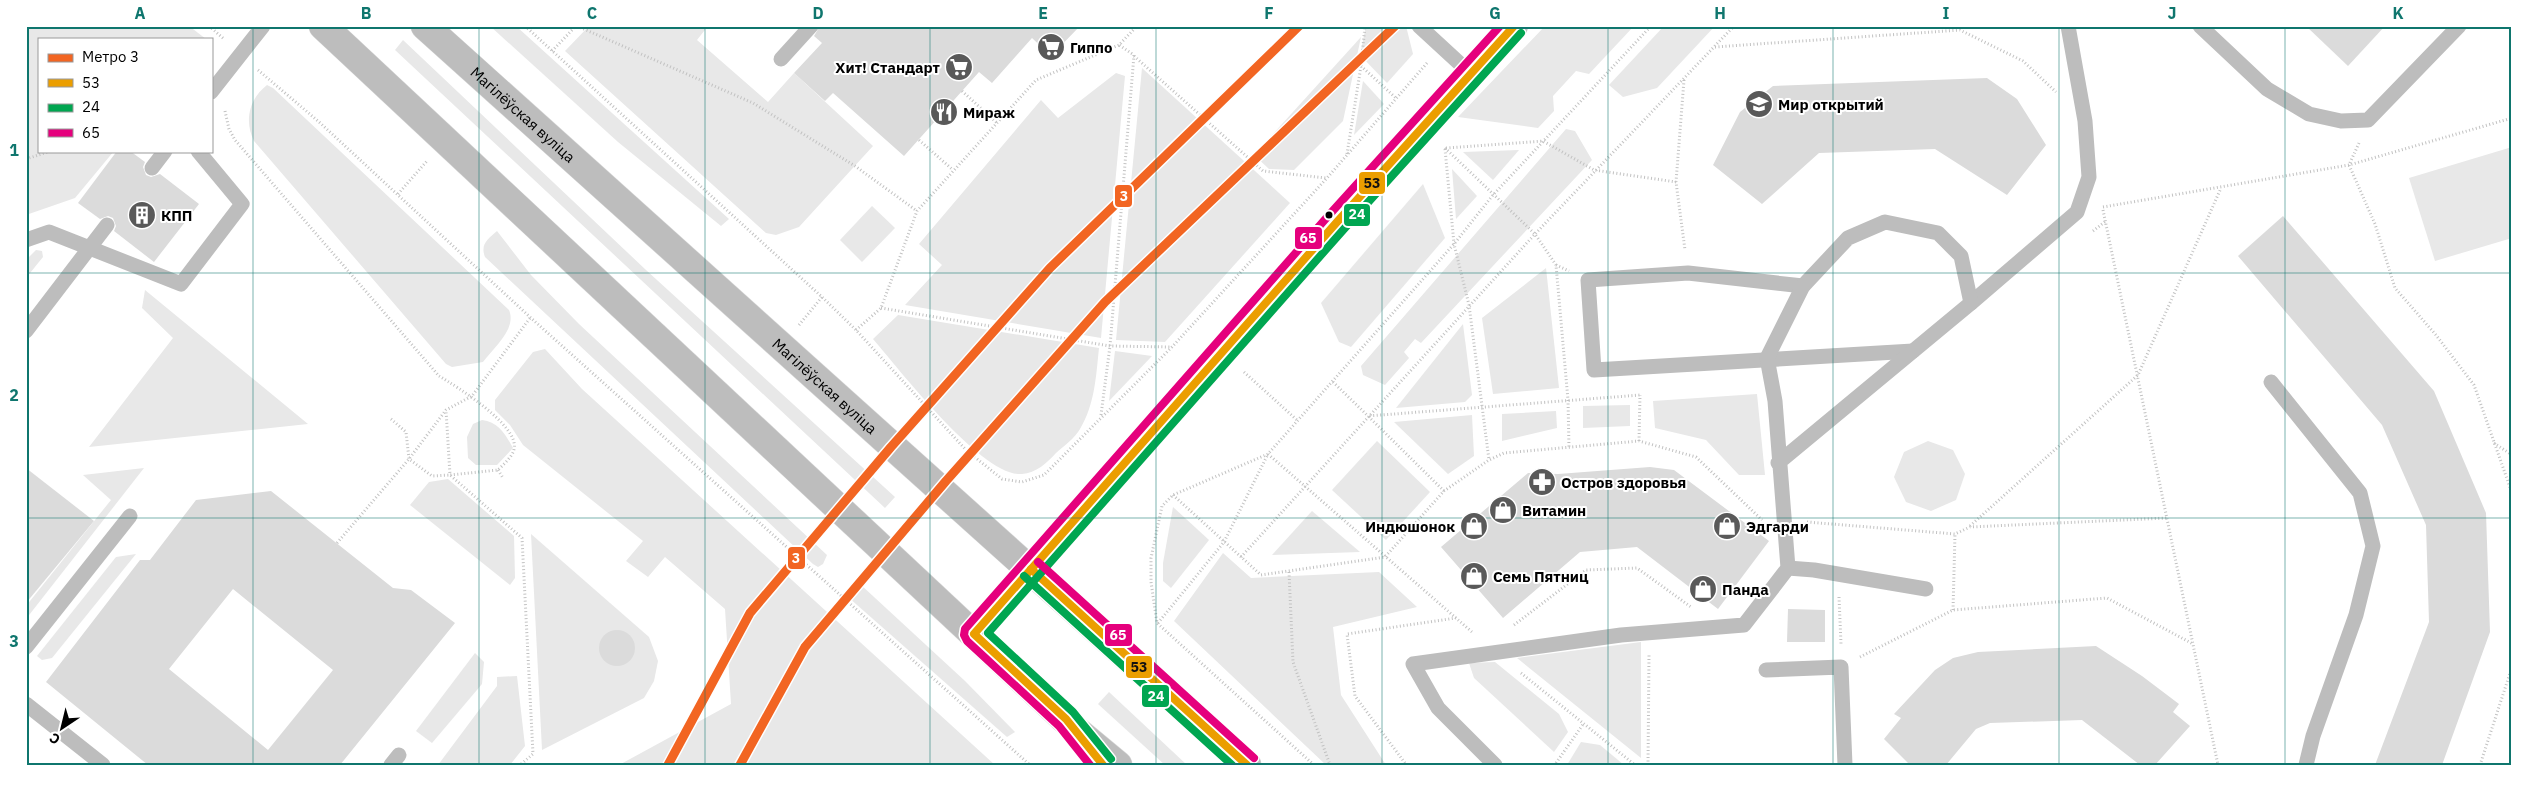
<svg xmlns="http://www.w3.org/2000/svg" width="2538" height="791" viewBox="0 0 2538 791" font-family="'IBM Plex Sans',sans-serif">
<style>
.green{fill:#e8e8e8}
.building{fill:#dbdbdb;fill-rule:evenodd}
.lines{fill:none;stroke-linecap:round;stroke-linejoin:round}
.primary-casing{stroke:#dbdbdb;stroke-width:29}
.path{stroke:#c2c2c2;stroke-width:3;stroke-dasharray:1 2.5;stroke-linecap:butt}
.lane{stroke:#bdbdbd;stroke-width:15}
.secondary{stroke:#bfbfbf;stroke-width:28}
.primary{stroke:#bdbdbd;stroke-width:28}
.bus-1-casing{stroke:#fff;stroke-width:11}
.bus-2-casing{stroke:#fff;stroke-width:11}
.bus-3-casing{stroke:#fff;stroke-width:11}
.bus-1{stroke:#eb9e00;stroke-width:8}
.bus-2{stroke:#00a651;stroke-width:8}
.bus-3{stroke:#e5007d;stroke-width:8}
.metro-1-casing{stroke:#fff;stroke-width:12}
.metro-1{stroke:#f26522;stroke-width:9}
.grid{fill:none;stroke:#0f766e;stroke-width:1;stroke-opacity:0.55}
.bus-dot{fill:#000;stroke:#fff;stroke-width:2}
.labels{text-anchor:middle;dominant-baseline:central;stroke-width:4;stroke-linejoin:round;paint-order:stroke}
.poi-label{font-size:15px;font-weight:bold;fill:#000;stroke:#fff;text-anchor:start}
.street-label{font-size:15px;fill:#000;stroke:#fff}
.line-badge{stroke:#fff;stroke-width:2}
.badge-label{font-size:14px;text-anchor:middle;font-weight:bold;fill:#fff}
.pale-badge-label{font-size:14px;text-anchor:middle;font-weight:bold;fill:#111}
.neatline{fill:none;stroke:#0f766e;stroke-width:2}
.grid-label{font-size:16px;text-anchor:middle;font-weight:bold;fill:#0f766e}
</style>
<rect width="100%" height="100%" fill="#fff"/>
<g class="green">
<polygon points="26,26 189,26 206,39 39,39 39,151 114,151 75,198 26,215"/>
<polygon points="490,26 516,26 729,219 721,226 618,142"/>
<polygon points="589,26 708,26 697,40 768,102 794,73 873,146 799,227 776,235 766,233 565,51"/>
<polygon points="1366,26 1406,26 1413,54 1387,83 1360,55"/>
<polygon points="1545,26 1634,26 1589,74 1576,71 1553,96 1554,111 1538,128 1458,117"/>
<polygon points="1664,26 1715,26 1657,88 1623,97 1609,85"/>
<polygon points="1361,37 1343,121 1294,170 1269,169 1254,155"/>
<polygon points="403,40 646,270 895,497 885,508 395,50"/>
<polygon points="1142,68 1290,203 1165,342 1116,340"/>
<polygon points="1116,73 1125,76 1101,338 905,305 942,265 919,244 1041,100 1058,118"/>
<polygon points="1363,81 1384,104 1354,135"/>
<path d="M267,85L273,88L509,310C517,329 494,347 483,362L452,367L446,364L254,141C244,121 249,99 267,85Z"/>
<polygon points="1566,129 1575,131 1592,160 1421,343 1415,339 1404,352 1409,358 1385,385 1363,375 1361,366"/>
<polygon points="2512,147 2512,238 2435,261 2409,178"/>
<polygon points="1519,150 1493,180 1463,152"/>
<polygon points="1452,169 1477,196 1456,219"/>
<polygon points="1423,184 1445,238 1351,347 1339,342 1321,303"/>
<polygon points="872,206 895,228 862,262 840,240"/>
<path d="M497,231L531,275L579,324L827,555L823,564L818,567L813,564L485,257C480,244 488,239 497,231Z"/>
<polygon points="36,250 42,251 43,257 26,278 26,260"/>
<polygon points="1546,268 1559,388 1493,394 1482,318"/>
<polygon points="145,290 308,424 89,447 173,338 142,308"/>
<path d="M898,315L1099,348C1096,376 1095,404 1080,429C1075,438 1064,446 1056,453C1047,463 1036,473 1022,474C983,478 899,369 873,339Z"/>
<polygon points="1463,324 1472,395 1465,402 1396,408"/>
<polygon points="545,349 582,389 995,765 619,765 731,704 725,609 665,557 648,577 626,561 643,541 523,445 510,425 495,410 495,400 533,352"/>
<polygon points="1115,351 1152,356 1109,401"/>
<polygon points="1757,394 1765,475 1739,475 1706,440 1655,428 1653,401"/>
<polygon points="1630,405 1630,426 1583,428 1583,406"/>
<polygon points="1556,411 1557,428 1502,441 1502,414"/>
<polygon points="1472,415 1474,456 1448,474 1394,422"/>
<path d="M482,420C499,422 505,434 513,448L497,465H476L468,458L467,437L473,424Z"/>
<polygon points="1377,441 1430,492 1386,540 1332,490"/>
<polygon points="1928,441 1953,450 1965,474 1956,500 1931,511 1906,502 1894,477 1904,452"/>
<polygon points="144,468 26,619 26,606 111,500 83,475"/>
<polygon points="448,479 514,536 515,578 510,585 410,505 429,482"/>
<polygon points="1173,507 1209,540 1171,588 1163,581 1163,563"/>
<polygon points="1312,511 1360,552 1272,555"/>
<polygon points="531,534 649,637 658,661 654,681 644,698 542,750"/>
<polygon points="1223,553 1251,578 1379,572 1417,607 1333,627 1341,695 1386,765 1326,765 1174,621"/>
<polygon points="136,554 52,658 42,660 37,656 116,557"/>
<polygon points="861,585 965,681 1015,732 1007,737 848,597"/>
<polygon points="1641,642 1641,758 1517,658"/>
<polygon points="475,653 484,662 482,684 432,743 416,731"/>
<polygon points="1495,662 1559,714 1568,732 1554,752 1474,678 1469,663"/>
<polygon points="517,676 525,746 510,765 438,765 497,686 497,677"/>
<polygon points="1109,692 1187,765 1165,765 1098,704"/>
<polygon points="1581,742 1600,745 1624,765 1567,765"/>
</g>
<g class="building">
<polygon points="820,26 1080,26 1051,56 1032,38 992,83 979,72 904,156 833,93 825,101 794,73 822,43 814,36"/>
<polygon points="2306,26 2385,26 2348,66"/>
<polygon points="1987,78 2017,99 2046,145 2007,195 1935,149 1819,153 1762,204 1713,165 1740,112 1773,86"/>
<polygon points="117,151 130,151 145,162 143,167 146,175 151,177 160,174 199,204 154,262 114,231 116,226 113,218 108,216 100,219 78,203"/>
<polygon points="2283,216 2434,391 2486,513 2490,632 2442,765 2375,765 2429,622 2426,525 2382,425 2238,256"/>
<polygon points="1650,467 1674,470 1769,541 1718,609 1637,547 1580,552 1503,618 1441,547 1528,473 1558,474"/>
<polygon points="26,468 94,521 26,603"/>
<path d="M271,491L393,588L411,590L455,623L340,765H148L46,682L140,560H150L196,500ZM233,589L333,670L268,750L169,669Z"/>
<polygon points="1788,609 1825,610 1825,642 1787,642"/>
<circle cx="617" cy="648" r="18"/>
<polygon points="2096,646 2142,676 2179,704 2173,712 2190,726 2155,765 2140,765 2082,720 1990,723 1976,729 1946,765 1910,765 1884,739 1901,718 1894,714 1935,670 1953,658 1978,652"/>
</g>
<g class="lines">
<g class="primary-casing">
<g id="primary">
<polyline points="323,26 1077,731 1118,765"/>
<path id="s1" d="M425,26L1247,765"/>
</g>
</g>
<g class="path">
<polyline points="209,26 224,39"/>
<polyline points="525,26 822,297 856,330 966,450 1002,479 1022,482 1044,475 1172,347 1327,178 1427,63"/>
<polyline points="577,26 753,103 855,166 917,211"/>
<polyline points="1715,47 1960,30 2023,61 2056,92"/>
<polyline points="552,51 576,26"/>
<polyline points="1134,56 1263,171 1326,178"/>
<polyline points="1361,66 1397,99"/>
<polyline points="258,70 318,121 531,318 1030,765"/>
<polyline points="1684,80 1676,182 1685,250"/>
<polyline points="962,91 997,123"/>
<path d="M225,111L229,129L235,140L439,376C456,386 520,426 514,449C513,456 503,465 498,470L450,475L446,410"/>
<polyline points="919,140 953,170"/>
<polyline points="2359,143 2349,165 2375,224 2395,288 2436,335 2474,385 2512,493"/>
<polyline points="1445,148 1535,234 1556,265 1568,400 1569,448"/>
<polyline points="1446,148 1543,141 1594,170 1676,182"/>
<polyline points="1445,149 1454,244 1469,305 1489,460"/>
<polyline points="1347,154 1361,66 1365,26"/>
<polyline points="26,159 51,151"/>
<polyline points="398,194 427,161"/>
<polyline points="2103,207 2349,165 2512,118"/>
<polyline points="2103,210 2218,765"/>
<polyline points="2093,231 2106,221"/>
<polyline points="1556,265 1569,271"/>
<polyline points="881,308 1110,346 1172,347"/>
<polyline points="799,325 822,297"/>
<polyline points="856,330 881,308 917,211 1036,80 1119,45 1137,26"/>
<polyline points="1244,372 1298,421"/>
<polyline points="1333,382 1368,416"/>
<polyline points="1101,415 1110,346 1134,55 1119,45"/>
<polyline points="391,419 406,432 409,459 432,476 450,475 522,538 533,754 520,765"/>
<polyline points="1639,441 1640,395"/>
<polyline points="2494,443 2512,455"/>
<polyline points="498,470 503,478"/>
<polyline points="1444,491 1368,416 1640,395"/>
<polyline points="1173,495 1261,575 1385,557 1444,491 1489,460 1504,453 1639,441 1696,457 1762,520"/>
<polyline points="1807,522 1955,534 1970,527 2167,518"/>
<polyline points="1970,526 2138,375 2221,188"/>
<polyline points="337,543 409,459 446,410 472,396 530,318"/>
<polyline points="1241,557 1535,234 1734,26"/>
<polyline points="1289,572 1293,662 1330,765"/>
<polyline points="1839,597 1841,644"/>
<polyline points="1953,610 1955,534"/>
<polyline points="1158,623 1224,542 1268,454 1472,632"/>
<polyline points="1514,625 1586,570 1637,568 1691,607"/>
<polyline points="1860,657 1953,610 2107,598 2193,644"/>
<polyline points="1521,673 1635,765"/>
<polyline points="1405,763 1355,696 1347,634 1456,618"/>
<polyline points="1556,763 1584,723"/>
<polyline points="1314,765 1157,623 1151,582 1151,558 1162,506 1173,495 1268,454 1454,244 1493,195 1651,26"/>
<polyline points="1648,765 1649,655"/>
<polyline points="2480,765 2512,667"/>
</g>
<g class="lane">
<polyline points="1419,26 1470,73"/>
<polyline points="2200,26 2267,89 2309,114 2341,121 2368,120 2459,26"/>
<polyline points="781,59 811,26"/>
<polyline points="211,92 263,26"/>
<polyline points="152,168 165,151"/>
<polyline points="26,240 49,232 181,284 242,204 198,151"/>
<polyline points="1803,286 1688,273 1588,280 1594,370 1913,351"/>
<polyline points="1971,303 2077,212 2089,177 2085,121 2068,26"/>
<polyline points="26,331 107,225"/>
<polyline points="2271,382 2360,493 2373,546 2356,615 2313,736 2306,765"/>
<polyline points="1788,568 1814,570 1926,589"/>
<polyline points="26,647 130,516"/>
<polyline points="1766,670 1841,667 1845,765"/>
<polyline points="26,704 103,765"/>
<polyline points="391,765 399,755"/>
<polyline points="1495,765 1438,708 1413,664 1621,635 1744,625 1788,568 1775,401 1767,358 1803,286 1848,238 1885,222 1938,233 1961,256 1971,303 1778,463"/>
</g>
<polyline class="secondary" points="974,634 1337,222 1514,26"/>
<use href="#primary" class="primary"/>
<g class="bus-1-casing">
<g id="bus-1">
<polyline points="1031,569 1247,765"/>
<polyline points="1103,765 1066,719 974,634 1337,222 1514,26"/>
</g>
</g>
<g class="bus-2-casing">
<g id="bus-2">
<polyline points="1024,576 1232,765"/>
<polyline points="1111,759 1073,712 988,633 1344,229 1521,33"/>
</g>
</g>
<g class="bus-3-casing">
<g id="bus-3">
<polyline points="1038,562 1254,758"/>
<polyline points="1090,765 1059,726 967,641 964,635 965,629 1329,215 1500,26"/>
</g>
</g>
<use href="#bus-1" class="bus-1"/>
<use href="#bus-2" class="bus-2"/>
<use href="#bus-3" class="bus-3"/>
<g class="metro-1-casing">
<g id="metro-1">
<polyline points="668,765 750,613 891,447 1050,268 1299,26"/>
<polyline points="740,765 805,647 946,481 1105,302 1395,26"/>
</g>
</g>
<use href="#metro-1" class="metro-1"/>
</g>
<path class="grid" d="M253,26V765M479,26V765M705,26V765M930,26V765M1156,26V765M1382,26V765M1608,26V765M1833,26V765M2059,26V765M2285,26V765M26,273H2512M26,518H2512"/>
<defs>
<g id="supermarket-disc" transform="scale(1.4375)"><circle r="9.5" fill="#595959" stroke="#fff"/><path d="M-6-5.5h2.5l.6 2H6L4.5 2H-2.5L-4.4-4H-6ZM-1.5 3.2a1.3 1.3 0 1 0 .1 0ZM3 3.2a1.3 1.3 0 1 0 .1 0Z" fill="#fff"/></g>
<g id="school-disc" transform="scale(1.4375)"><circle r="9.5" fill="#595959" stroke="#fff"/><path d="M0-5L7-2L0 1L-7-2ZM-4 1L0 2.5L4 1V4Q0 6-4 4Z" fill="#fff"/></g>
<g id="restaurant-disc" transform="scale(1.4375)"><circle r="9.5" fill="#595959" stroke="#fff"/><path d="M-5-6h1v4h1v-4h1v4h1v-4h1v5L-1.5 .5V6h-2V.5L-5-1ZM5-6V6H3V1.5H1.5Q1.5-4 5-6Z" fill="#fff"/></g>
<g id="building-disc" transform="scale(1.4375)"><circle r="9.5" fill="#595959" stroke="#fff"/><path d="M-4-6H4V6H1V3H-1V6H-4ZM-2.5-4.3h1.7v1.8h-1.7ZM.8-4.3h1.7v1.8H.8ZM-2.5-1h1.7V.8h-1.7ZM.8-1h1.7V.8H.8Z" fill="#fff"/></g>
<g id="pharmacy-disc" transform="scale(1.4375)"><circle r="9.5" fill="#595959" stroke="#fff"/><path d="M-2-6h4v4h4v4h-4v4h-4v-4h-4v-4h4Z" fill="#fff"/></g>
<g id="shop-disc" transform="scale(1.4375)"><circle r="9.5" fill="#595959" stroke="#fff"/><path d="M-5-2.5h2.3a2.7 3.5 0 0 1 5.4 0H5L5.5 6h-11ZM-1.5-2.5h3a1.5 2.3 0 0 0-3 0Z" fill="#fff"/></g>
</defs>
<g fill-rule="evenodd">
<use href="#supermarket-disc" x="1051" y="47"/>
<use href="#supermarket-disc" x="959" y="67"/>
<use href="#school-disc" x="1759" y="104"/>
<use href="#restaurant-disc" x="944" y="112"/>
<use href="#building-disc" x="142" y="215"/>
<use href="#pharmacy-disc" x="1542" y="482"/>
<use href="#shop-disc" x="1503" y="510"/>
<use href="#shop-disc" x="1474" y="526"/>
<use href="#shop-disc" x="1727" y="526"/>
<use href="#shop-disc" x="1474" y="576"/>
<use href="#shop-disc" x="1703" y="589"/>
</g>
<circle class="bus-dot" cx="1329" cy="215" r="4.5"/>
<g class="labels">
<g class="poi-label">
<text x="1070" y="47">Гиппо</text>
<text x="940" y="67" text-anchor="end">Хит! Стандарт</text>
<text x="1778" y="104">Мир открытий</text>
<text x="963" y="112">Мираж</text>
<text x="161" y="215">КПП</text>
<text x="1561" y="482">Остров здоровья</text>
<text x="1522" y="510">Витамин</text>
<text x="1455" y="526" text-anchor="end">Индюшонок</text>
<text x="1746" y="526">Эдгарди</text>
<text x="1493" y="576">Семь Пятниц</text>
<text x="1722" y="589">Панда</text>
</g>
<g class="street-label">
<text stroke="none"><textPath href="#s1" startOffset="132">Магілёўская вуліца</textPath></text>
<text stroke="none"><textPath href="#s1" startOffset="538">Магілёўская вуліца</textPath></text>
</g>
</g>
<g class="line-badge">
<rect x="1358" y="171" width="28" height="24" rx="5" fill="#eb9e00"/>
<rect x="1114" y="184" width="19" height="24" rx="5" fill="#f26522"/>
<rect x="1343" y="203" width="28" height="24" rx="5" fill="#00a651"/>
<rect x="1294" y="226" width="29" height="24" rx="5" fill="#e5007d"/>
<rect x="787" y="546" width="19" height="24" rx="5" fill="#f26522"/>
<rect x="1104" y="623" width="29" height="24" rx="5" fill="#e5007d"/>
<rect x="1125" y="655" width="28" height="24" rx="5" fill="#eb9e00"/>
<rect x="1141" y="684" width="29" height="24" rx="5" fill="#00a651"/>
</g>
<g class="badge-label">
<text x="1124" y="201">3</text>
<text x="1357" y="219">24</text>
<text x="1308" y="243">65</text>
<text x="796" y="563">3</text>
<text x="1118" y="640">65</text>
<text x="1156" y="701">24</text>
</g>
<g class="pale-badge-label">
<text x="1372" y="188">53</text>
<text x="1139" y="672">53</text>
</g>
<rect width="2538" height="791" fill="none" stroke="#ffffff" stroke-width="55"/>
<rect x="38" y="38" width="175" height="115" fill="#ffffff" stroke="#999999"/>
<rect x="48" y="54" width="25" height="8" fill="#f26522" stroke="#999999"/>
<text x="82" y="62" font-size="15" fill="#000000">Метро 3</text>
<rect x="48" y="79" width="25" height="8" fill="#eb9e00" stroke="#999999"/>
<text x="82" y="88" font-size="15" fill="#000000">53</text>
<rect x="48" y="104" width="25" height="8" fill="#00a651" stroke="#999999"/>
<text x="82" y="112" font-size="15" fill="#000000">24</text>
<rect x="48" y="129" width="25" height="8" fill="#e5007d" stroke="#999999"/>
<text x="82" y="138" font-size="15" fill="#000000">65</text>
<g transform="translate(62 728) rotate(215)" stroke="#ffffff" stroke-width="4" paint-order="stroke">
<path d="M0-4L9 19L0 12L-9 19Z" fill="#000000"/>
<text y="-8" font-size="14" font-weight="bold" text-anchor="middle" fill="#000000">С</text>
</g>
<rect x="28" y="28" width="2482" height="736" class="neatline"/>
<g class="grid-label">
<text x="140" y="19">A</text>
<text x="366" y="19">B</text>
<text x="592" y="19">C</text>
<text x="818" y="19">D</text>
<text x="1043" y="19">E</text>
<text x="1269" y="19">F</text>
<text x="1495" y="19">G</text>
<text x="1720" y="19">H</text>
<text x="1946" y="19">I</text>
<text x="2172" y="19">J</text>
<text x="2398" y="19">K</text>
<text x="14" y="156">1</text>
<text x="14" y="401">2</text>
<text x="14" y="647">3</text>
</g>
</svg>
